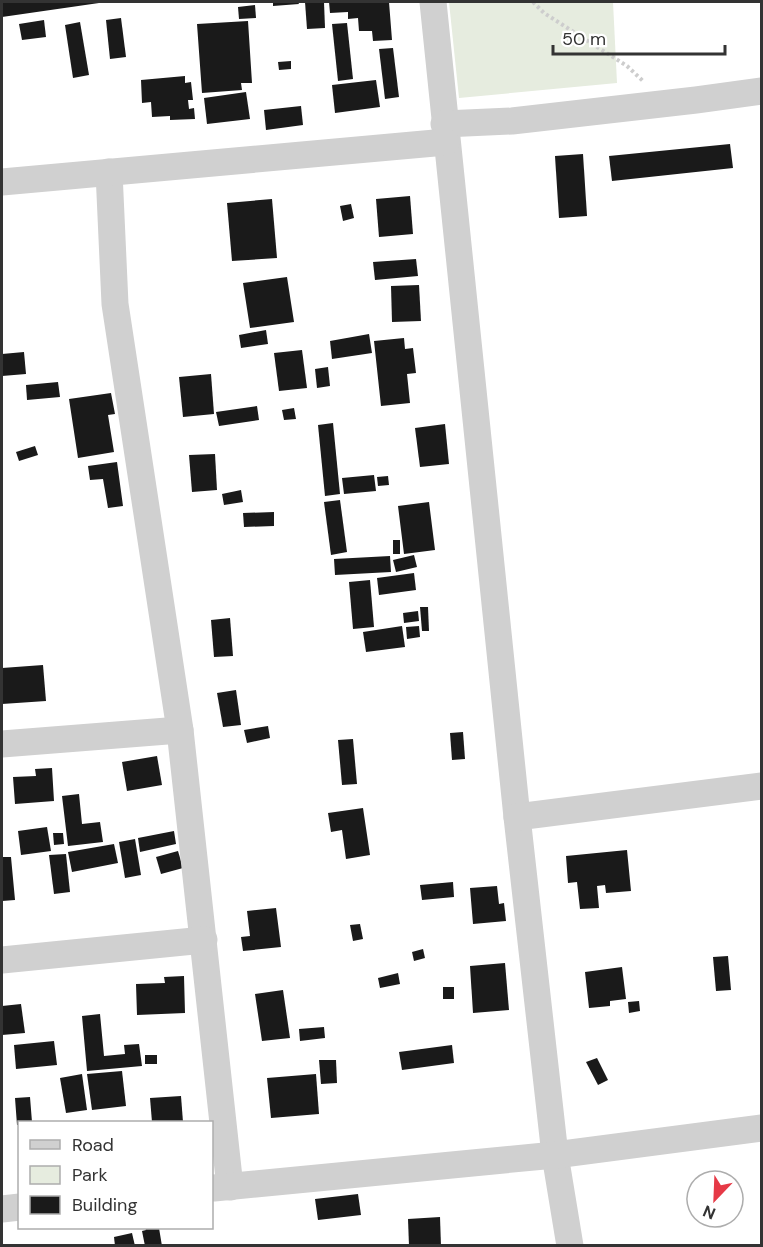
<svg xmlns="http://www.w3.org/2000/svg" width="763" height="1247" viewBox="0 0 763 1247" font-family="'DM Sans',sans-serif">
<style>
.green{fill:#e6ecdf}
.building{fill:#1a1a1a}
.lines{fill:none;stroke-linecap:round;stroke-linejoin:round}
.path{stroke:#cdcdcd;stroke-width:4;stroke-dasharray:3 3;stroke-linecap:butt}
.minor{stroke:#d0d0d0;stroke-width:27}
</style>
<rect width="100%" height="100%" fill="#fff"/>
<polygon class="green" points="449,2 613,2 617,83 459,98"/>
<g class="building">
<polygon points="2,2 99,2 99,3 2,17"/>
<polygon points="273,2 298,2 299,4 273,6"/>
<polygon points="305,2 324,2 325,28 307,29"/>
<polygon points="329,2 389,2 392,40 373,41 372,31 359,31 358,18 348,19 348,12 330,13"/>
<polygon points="255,5 256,18 239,19 238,7"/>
<polygon points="121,18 126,57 110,59 106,20"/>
<polygon points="44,20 46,37 22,40 19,24"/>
<polygon points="248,21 252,83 241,83 242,90 202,93 197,24"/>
<polygon points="80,22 89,75 73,78 65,25"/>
<polygon points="347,23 353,79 338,81 332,24"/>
<polygon points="393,48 399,97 385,99 379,49"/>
<polygon points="291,61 291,69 279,70 278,62"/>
<polygon points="185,76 185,83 191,82 193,100 188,100 189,109 194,108 195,119 170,120 170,116 152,117 151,102 142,103 141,80"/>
<polygon points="376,80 380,107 335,113 332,85"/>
<polygon points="246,92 250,119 207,124 204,98"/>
<polygon points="301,106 303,125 266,130 264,110"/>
<polygon points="730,144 733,168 612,181 609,156"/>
<polygon points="583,154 587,216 559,218 555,156"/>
<polygon points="410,196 413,234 379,237 376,199"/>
<polygon points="272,199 277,258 232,261 227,203"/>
<polygon points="351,204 354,218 343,221 340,206"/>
<polygon points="416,259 418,276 375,280 373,262"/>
<polygon points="287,277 294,322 250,328 243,283"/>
<polygon points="419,285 421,321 392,322 391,286"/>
<polygon points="266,330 268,344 241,348 239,335"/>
<polygon points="369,334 372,353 332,359 330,341"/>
<polygon points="404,338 405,349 413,348 416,373 407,374 410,403 381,406 374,341"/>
<polygon points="302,350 307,388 279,391 274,353"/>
<polygon points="24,352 26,374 2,376 2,354"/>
<polygon points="328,367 330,386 317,388 315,369"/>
<polygon points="211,374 214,414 183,417 179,377"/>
<polygon points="58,382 60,397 27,400 26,385"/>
<polygon points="111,393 115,414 108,415 114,452 78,458 69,399"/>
<polygon points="257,406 259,420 219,426 216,412"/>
<polygon points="294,408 296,419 284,420 282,410"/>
<polygon points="333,423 340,494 325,496 318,425"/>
<polygon points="445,424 449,464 420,467 415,428"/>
<polygon points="35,446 38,455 19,461 16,452"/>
<polygon points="215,454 217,490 192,492 189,455"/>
<polygon points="117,462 123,506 108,508 103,479 90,480 88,466"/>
<polygon points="374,475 376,491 344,494 342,478"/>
<polygon points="388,476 389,485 378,486 377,477"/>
<polygon points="241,490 243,502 224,505 222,494"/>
<polygon points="340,500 347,552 331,555 324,502"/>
<polygon points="429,502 435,550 404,554 398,506"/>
<polygon points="274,512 274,526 244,527 243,513"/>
<rect x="393" y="540" width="7" height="14"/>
<polygon points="414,555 417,567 396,572 393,560"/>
<polygon points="390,556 391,572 335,575 334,559"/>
<polygon points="414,573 416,590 379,595 377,578"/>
<polygon points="370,580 374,627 353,629 349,582"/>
<polygon points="420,607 428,607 429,631 422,631"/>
<polygon points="418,611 419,621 404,623 403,613"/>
<polygon points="230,618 233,656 214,657 211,620"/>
<polygon points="402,626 405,647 366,652 363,632"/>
<polygon points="419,626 420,637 407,639 406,627"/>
<polygon points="43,665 46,701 2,704 2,668"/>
<polygon points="236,690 241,725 223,727 217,693"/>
<polygon points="268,726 270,738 247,743 244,730"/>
<polygon points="463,732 465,759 452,760 450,733"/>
<polygon points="353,739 357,784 342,785 338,740"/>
<polygon points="157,756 162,785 127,791 122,762"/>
<polygon points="52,768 54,801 15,804 13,777 36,776 35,769"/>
<polygon points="79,794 82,824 100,822 103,842 68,846 62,796"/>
<polygon points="363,808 370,855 346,859 342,830 331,832 328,813"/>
<polygon points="47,827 51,851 21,855 18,831"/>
<polygon points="174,831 176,844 140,852 138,838"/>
<polygon points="53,833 63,833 64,844 54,845"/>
<polygon points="135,839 141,875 125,878 119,842"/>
<polygon points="114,844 118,863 72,872 68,852"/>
<polygon points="627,850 631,891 606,893 605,885 597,886 599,908 580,909 577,882 568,883 566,856"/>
<polygon points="178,851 183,868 161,874 156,857"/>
<polygon points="66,854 70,892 54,894 49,855"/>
<polygon points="2,857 11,857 15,900 2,901"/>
<polygon points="453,882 454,897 422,900 420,885"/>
<polygon points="497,886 499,904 504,903 506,921 473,924 470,888"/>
<polygon points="276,908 281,947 243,951 241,937 250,936 247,911"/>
<polygon points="360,924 363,939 353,941 350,925"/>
<polygon points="423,949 425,958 414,961 412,952"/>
<polygon points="728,956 731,990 716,991 713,957"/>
<polygon points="505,963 509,1010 473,1013 470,966"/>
<polygon points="622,967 626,999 610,1001 610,1006 589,1008 585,972"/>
<polygon points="398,973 400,984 380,988 378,978"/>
<polygon points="184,976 185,1013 137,1015 136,984 165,983 164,977"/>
<rect x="443" y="987" width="11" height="12"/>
<polygon points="283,990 290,1038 262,1041 255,994"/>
<polygon points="639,1001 640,1011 629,1013 628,1002"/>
<polygon points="21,1004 25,1033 2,1035 2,1006"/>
<polygon points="100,1014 104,1056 125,1054 124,1045 139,1044 142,1066 87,1071 82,1016"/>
<polygon points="324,1027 325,1038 300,1041 299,1029"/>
<polygon points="54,1041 57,1065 16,1069 14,1045"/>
<polygon points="452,1045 454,1063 402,1070 399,1052"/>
<rect x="145" y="1055" width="12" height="9"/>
<polygon points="597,1058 608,1080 598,1085 586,1062"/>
<polygon points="319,1060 336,1060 337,1083 321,1084"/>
<polygon points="122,1071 126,1106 92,1110 87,1074"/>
<polygon points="82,1074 87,1110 66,1113 60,1078"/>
<polygon points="316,1074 319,1114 271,1118 267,1078"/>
<polygon points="181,1096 183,1122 152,1122 150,1098"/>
<polygon points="30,1097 32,1122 20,1122 20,1125 17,1125 15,1098"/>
<polygon points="358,1194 361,1215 318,1220 315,1199"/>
<polygon points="440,1217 441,1246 409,1246 408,1219"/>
<polygon points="145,1228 159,1228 162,1246 145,1246 142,1231 146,1230"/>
<polygon points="132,1233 135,1246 115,1246 114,1237"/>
</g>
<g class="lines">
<polyline class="path" points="533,2 544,13 627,66 643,81"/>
<g class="minor">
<polyline points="433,2 517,817 555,1155 570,1246"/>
<polyline points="444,124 512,121 696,100 762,91"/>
<polyline points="109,172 115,304 180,730 230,1187"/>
<polyline points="2,182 446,142"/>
<polyline points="2,744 180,730"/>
<polyline points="517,817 762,786"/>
<polyline points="2,960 204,940"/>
<polyline points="214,1188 555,1155 762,1128"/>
<polyline points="2,1209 20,1207"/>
</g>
</g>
<rect width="763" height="1247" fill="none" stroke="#333333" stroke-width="6"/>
<rect x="18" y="1121" width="195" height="108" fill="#ffffff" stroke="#adadad" stroke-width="1.5"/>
<rect x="30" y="1140" width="30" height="9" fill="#d0d0d0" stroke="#adadad" stroke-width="1.5"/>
<text x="72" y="1151" font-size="18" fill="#333333">Road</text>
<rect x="30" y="1166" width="30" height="18" fill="#e6ecdf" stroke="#adadad" stroke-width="1.5"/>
<text x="72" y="1181" font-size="18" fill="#333333">Park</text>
<rect x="30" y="1196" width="30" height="18" fill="#1a1a1a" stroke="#adadad" stroke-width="1.5"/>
<text x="72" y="1211" font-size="18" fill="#333333">Building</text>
<g transform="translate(715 1199) rotate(203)"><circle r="28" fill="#ffffff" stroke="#adadad" stroke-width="1.5"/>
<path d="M0-4.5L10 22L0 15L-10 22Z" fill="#e63946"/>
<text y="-9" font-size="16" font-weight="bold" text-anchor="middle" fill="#333333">N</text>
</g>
<path d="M553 45v9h172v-9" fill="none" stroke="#333333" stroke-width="3"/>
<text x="562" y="45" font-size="18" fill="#333333" stroke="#ffffff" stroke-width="4.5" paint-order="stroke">50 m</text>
</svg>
